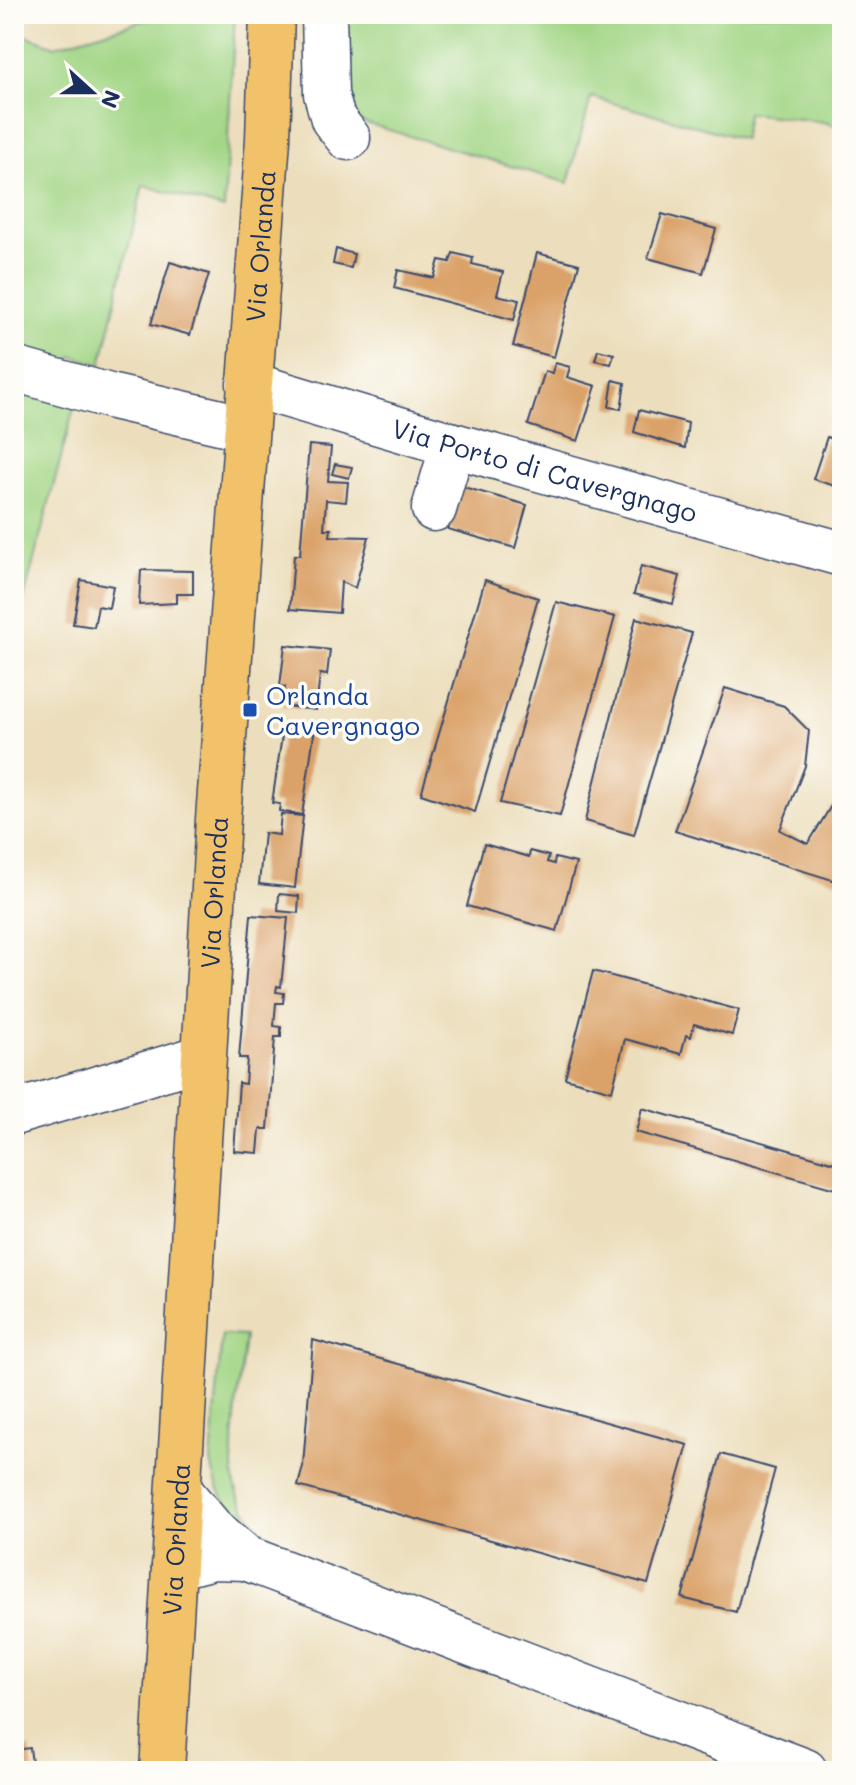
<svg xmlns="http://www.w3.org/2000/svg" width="856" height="1785" viewBox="0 0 856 1785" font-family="Mali,sans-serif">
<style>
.grass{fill:#a3d686;stroke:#5f8272;stroke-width:2}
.building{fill:#daa167}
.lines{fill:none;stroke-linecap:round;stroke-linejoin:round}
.minor-casing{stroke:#3a496c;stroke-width:47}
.major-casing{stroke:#3a496c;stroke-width:47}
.minor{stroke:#fff;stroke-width:44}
.major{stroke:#f2c26a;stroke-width:44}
.transit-dot{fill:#1a4fb4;stroke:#fdfcf7;stroke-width:3}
.labels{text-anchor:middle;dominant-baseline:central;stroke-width:7;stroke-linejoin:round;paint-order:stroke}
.street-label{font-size:26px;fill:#1b2f5e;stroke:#fdfcf7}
.transit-label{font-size:26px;fill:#164399;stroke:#fdfcf7;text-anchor:start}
</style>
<rect width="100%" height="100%" fill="#fdfcf7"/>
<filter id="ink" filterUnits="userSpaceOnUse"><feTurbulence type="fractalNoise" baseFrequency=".0125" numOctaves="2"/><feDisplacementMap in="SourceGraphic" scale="16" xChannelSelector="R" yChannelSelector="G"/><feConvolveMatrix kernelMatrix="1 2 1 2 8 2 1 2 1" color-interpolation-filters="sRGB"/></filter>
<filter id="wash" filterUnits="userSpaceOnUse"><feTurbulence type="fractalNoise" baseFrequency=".006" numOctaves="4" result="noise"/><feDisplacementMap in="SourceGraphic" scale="32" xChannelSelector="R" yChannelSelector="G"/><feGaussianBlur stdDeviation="1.8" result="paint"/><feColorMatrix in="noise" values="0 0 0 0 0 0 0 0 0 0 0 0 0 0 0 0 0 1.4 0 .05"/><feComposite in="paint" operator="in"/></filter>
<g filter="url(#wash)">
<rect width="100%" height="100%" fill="#ecdebc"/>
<g class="grass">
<polygon points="167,14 235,14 224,209 143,185 101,365 72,356 66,371 14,357 14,31 55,46"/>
<polygon points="340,14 842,14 842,128 824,122 747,113 743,139 591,97 568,183 355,120 340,55"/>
<polygon points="14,387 75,404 14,636"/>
<path d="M222,1335L245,1336C241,1377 229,1439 234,1479C236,1498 251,1519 264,1533C230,1512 218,1501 211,1461Z"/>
</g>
<g id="blocks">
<g class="building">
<polygon points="662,214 716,229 703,273 648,258"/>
<polygon points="336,249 354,254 351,268 333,264"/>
<polygon points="453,253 473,258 472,264 503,272 497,295 519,300 514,320 394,288 398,270 434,278 439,260 450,262"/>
<polygon points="537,253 579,264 554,357 513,346"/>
<polygon points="170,262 209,274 190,335 151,324"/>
<polygon points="598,350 614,354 611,364 595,360"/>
<polygon points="555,363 570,367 567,377 596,386 578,441 528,425 545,371 552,373"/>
<polygon points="613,380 625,383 621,409 609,407"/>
<polygon points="639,410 688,423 685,448 634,432"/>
<polygon points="827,437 842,442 842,465 835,486 813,479"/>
<polygon points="309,445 331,447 328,481 348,482 346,502 326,500 324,529 331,529 330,536 369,537 355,588 341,582 339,613 290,609 294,555 300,555"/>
<polygon points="335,464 352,467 349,478 332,474"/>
<polygon points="460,486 527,505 515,548 448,529"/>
<polygon points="641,566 680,576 673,604 634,594"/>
<polygon points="141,570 193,571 193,594 177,594 177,603 139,605"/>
<polygon points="81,580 113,586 109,608 98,606 94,627 73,624"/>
<polygon points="485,580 538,598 475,812 421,794"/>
<polygon points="556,602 615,617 560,816 500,803"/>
<polygon points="636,618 692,633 634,835 585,821"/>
<polygon points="285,645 330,650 327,675 320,674 316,710 283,706 285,687 280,686"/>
<polygon points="725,688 784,706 809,731 805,766 780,830 808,844 831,806 842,810 842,883 675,831"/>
<polygon points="283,729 314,734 302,815 279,811 280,804 272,803"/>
<polygon points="281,814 303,816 295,888 259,884 264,833 279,835"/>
<polygon points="484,844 529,857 530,851 549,856 547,862 554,864 555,858 576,863 557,931 467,906"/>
<polygon points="279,894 299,896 298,913 278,911"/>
<polygon points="251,915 288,918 281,987 277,986 276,992 284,993 283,1003 276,1003 274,1026 281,1027 281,1037 275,1037 268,1129 260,1129 258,1153 234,1151 239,1083 245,1084 247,1058 239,1058"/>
<polygon points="593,971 739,1010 732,1035 694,1024 691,1037 686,1035 681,1054 625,1039 612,1091 565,1078"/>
<polygon points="642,1108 842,1165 842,1191 636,1132"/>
<polygon points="313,1340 688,1445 648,1584 298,1486 303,1466"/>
<polygon points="721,1454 775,1469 736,1612 682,1598"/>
<polygon points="30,1748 33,1771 14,1771 14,1750"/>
</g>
</g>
</g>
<g filter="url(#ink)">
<use href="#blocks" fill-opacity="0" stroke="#3a496c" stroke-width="2"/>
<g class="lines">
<g class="minor-casing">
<g id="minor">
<polyline points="324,14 326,94 333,119 348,138"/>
<polyline points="14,369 113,397 246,428"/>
<path id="s1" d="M249,384L453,445L842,554"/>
<polyline points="434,509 453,445"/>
<polyline points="14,1113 203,1057"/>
<polyline points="246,1558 805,1771"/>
<polyline points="174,1567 213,1557 246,1558 211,1528 179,1490"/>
</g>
</g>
<g class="major-casing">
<g id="major">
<path id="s2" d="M162,1771L218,819L268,139L272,14"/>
</g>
</g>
<use href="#minor" class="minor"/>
<use href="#major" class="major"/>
</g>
</g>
<rect class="transit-dot" x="242" y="702" width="16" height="16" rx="4"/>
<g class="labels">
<g class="street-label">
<text stroke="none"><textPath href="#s2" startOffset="1528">Via Orlanda</textPath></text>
<text stroke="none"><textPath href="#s1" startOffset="308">Via Porto di Cavergnago</textPath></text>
<text stroke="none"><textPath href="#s2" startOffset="880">Via Orlanda</textPath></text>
<text stroke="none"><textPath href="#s2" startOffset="232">Via Orlanda</textPath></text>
</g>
<g class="transit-label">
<text x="266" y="695">Orlanda<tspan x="266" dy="30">Cavergnago</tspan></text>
</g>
</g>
<rect width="856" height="1785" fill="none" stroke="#fdfcf7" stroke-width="48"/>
<g transform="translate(92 92) rotate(111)" stroke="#fdfcf7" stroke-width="6" paint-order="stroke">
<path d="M0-6L14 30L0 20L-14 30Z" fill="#1b2f5e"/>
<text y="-12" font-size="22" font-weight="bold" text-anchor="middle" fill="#1b2f5e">N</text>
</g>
</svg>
